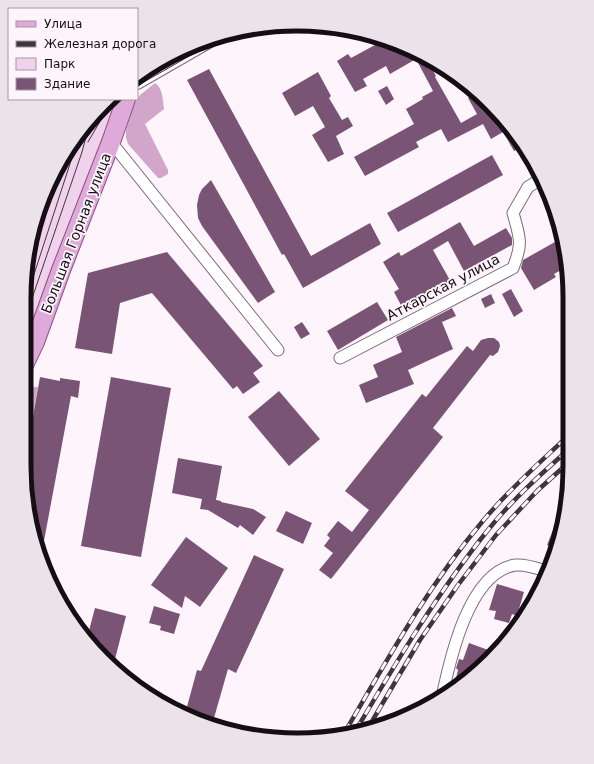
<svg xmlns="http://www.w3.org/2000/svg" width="594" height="764" viewBox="0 0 594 764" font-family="'DejaVu Sans',sans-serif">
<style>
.green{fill:#f1d2ec}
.forest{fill:#d1a6ca}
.building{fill:#7a5475}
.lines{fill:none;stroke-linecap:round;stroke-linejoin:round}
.minor-casing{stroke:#7d6a7a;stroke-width:13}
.tertiary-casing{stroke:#7d6a7a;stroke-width:16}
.primary-casing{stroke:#8b4e84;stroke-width:20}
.minor{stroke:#fff;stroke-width:11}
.tertiary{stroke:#fff;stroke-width:14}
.primary{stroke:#dfa9d9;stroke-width:18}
.tram{stroke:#3e363c;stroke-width:1}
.rail-casing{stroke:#3e363c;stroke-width:4.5}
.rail{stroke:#fef5fc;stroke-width:3;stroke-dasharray:9;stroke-linecap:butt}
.labels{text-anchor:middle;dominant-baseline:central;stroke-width:3.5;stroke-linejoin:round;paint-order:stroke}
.street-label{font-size:14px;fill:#150e14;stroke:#fef5fc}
.rim{fill:none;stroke:#150e14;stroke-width:5}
</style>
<rect width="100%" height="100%" fill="#fef5fc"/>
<polygon class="green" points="114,99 117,99 24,346 25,279 38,209 81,131"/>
<g class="forest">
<path d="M155,83C163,88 163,101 164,109L145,124L168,170V174L161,178H158L128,144L126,138V130L134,104L140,95Z"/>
<polygon points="33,387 38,387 24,465 24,402 30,389"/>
</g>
<g class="building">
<polygon points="369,35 402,45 426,58 436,76 435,77 461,123 477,114 468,98 477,93 490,104 524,146 514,151 503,132 491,139 483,124 448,142 441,129 416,142 419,147 365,176 354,157 414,124 406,109 423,99 422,97 433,91 416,59 390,74 386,66 363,79 367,86 355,92 337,61 348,54 351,58 375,45"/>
<polygon points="209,69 311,256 370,223 381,244 303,288 284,254 282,255 187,80"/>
<polygon points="318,72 331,96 329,98 342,120 348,117 353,126 336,136 344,154 328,162 312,135 325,127 313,106 295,116 282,93"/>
<polygon points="387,86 394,99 386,105 378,91"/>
<polygon points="492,155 503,175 398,232 387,213"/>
<polygon points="211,180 275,292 258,303 202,226 198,218 197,205 199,195 202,189"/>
<polygon points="460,222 474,246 506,228 512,238 512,245 464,271 448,241 433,250 451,282 403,309 394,292 399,289 383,262 399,252 401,256"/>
<polygon points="562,238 568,266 554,274 556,277 534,290 521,268 523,260"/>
<polygon points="167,252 263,366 253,373 260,382 243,394 237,386 233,389 152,293 120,303 112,354 75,348 88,273"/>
<polygon points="511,289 523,311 514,317 502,294"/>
<polygon points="491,294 495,303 485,308 481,299"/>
<polygon points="377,302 388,320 338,350 327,331"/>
<polygon points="452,308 456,316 442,322 453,349 408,370 414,384 366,403 359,385 378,377 373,365 402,352 396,337"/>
<polygon points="302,322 310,334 301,339 294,327"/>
<polygon points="488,338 494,338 499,342 500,346 498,352 493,356 490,355 433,428 443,437 331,579 319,570 333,553 324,546 330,538 327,535 338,521 352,532 369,510 345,491 422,394 426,397 467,346 473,351 481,340"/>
<polygon points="40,377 60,381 60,378 80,381 78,398 71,396 44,541 33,538 24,467"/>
<polygon points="111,377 171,388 141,557 81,546"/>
<polygon points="279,391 320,439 289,466 248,417"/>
<polygon points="178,458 222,466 216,500 221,501 221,502 253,509 266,517 253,535 240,525 238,528 208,510 200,509 202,499 172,493"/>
<polygon points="286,511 312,523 303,544 276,531"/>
<polygon points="557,520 563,522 555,548 547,545"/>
<polygon points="186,537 228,568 200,607 185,596 182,608 151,585"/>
<polygon points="254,555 284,569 236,673 228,669 212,725 185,714 197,670 201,671"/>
<polygon points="497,584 524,592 517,616 512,614 509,623 494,619 496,611 489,610"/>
<polygon points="154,606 180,614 174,634 160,630 161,626 149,623"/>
<polygon points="95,608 126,616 113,667 104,660 87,638"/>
<polygon points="469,643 491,651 487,662 472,675 466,673 464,681 453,690 458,670 456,668 459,659 463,660"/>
</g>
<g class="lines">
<g class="minor-casing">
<g id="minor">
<polyline points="111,142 278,350"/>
<path d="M340,358L513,268C523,243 520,238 513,213L528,187L541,179"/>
<path d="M442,697C450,659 469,571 516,565C527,564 539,569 549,572"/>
</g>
</g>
<g class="tertiary-casing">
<polyline id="tertiary" points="137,82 210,40"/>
</g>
<g class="primary-casing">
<polyline id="primary" points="24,365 35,342 61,270 111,142 126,99"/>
</g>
<use href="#minor" class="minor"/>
<use href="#tertiary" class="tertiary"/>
<use href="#primary" class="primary"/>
<g class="tram">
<polyline points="153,66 163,66 171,64"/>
<polyline points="137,86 226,35"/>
<polyline points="88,142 109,106 117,99"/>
<polyline points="25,302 81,130"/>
<polyline points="24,322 82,152 90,122"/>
</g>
<g class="rail-casing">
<g id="rail">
<polyline points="368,728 420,640 458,585 496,535 537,491 568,463"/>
<path d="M356,730C397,661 438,592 488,530C512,500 540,475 568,450"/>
<path d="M345,732C387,660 428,586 482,522C508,491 538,464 568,436"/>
</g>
</g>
<use href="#rail" class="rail"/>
</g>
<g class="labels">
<g class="street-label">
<text transform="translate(76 233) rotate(-69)">Большая Горная улица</text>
<text transform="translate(443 287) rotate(-28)">Аткарская улица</text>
</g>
</g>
<path d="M0 0H594V764H0ZM297 31H297A266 266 0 0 1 563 297V467A266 266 0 0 1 297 733H297A266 266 0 0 1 31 467V297A266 266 0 0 1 297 31Z" fill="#ebe3e9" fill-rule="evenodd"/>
<path class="rim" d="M297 31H297A266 266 0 0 1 563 297V467A266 266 0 0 1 297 733H297A266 266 0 0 1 31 467V297A266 266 0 0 1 297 31Z"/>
<rect x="8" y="8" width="130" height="92" fill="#fef5fc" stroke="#a1999f"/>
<rect x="16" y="21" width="20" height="6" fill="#dfa9d9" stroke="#a1999f"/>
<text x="44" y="28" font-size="12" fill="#150e14">Улица</text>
<rect x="16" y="41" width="20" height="6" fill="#3e363c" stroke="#a1999f"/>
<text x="44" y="48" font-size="12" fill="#150e14">Железная дорога</text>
<rect x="16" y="58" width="20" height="12" fill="#f1d2ec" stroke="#a1999f"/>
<text x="44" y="68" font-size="12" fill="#150e14">Парк</text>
<rect x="16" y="78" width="20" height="12" fill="#7a5475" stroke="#a1999f"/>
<text x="44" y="88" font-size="12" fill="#150e14">Здание</text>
</svg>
